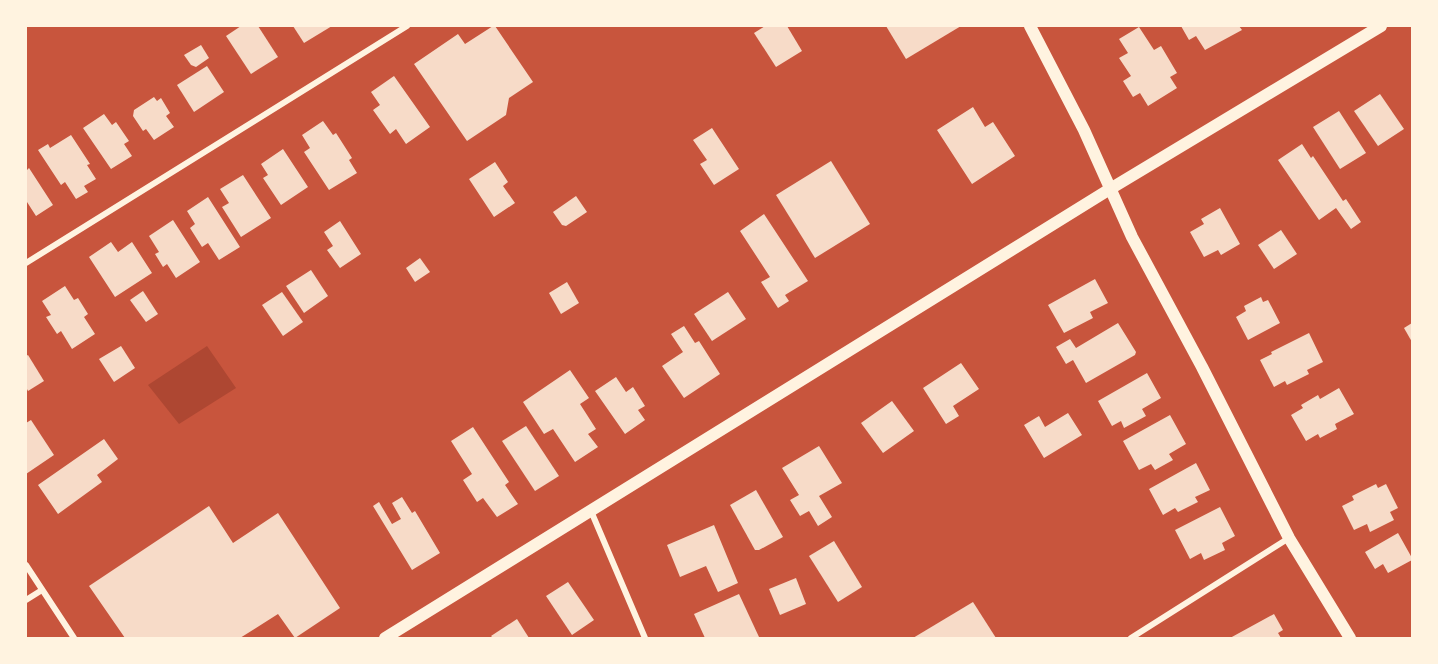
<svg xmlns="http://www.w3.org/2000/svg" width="1438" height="664" viewBox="0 0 1438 664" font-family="'DejaVu Sans',sans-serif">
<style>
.green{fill:#ae4732}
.building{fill:#f7dbc8}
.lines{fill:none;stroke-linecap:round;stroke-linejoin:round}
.minor{stroke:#fff3e0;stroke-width:6}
.secondary{stroke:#fff3e0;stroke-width:12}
</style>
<rect width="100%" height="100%" fill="#c8553d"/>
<polygon class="green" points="207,346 236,388 179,424 148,385"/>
<g class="building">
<polygon points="241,26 258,26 278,57 251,74 226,36"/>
<polygon points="293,26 332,26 304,43"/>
<polygon points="493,26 495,26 533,82 509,98 506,115 467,141 414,64 458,34 465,44"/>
<polygon points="765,26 787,26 802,51 776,67 754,33"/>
<polygon points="886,26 961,26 906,59"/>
<polygon points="1181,26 1239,26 1242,30 1205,50 1196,36 1189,40"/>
<polygon points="1139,27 1154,50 1161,46 1177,73 1170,77 1177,88 1148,106 1140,93 1133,97 1123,81 1131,76 1119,58 1128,53 1119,39"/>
<polygon points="201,45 209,58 196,67 191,65 184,55"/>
<polygon points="207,66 224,92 194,112 177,85"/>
<polygon points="394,76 430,127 406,144 396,129 390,134 373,110 380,105 371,92"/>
<polygon points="1380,94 1404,129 1378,146 1354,111"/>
<polygon points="154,97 157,101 161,98 170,113 166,116 174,127 154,140 146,129 143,131 133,116 134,110"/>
<polygon points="973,107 985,127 993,122 1015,156 972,184 937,130"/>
<polygon points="1339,111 1366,153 1340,169 1313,127"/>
<polygon points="104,114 112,125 116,122 129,141 124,144 132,156 111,169 83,128"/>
<polygon points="323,121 333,135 336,133 352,158 349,160 357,173 329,190 304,152 310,148 302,135"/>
<polygon points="712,128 739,169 714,185 700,164 707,160 693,140"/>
<polygon points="71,135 90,164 87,165 96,179 84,186 88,192 76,199 65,182 61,185 38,150 48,144 50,148"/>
<polygon points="1302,144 1311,158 1313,156 1343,201 1346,199 1361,222 1351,229 1336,208 1319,220 1278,160"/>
<polygon points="283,149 308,187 281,205 263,178 268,175 261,164"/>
<polygon points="831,161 870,224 815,258 776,195"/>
<polygon points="495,162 508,182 503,186 515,203 494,217 469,179"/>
<polygon points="29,168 53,205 36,216 27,202 26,203 26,171"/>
<polygon points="243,175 271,218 241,237 222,207 229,203 220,189"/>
<polygon points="576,196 587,212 566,226 562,225 553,212"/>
<polygon points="208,197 240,247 219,260 208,243 202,247 190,228 195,224 187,211"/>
<polygon points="1220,208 1240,244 1221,255 1218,250 1204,257 1190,232 1204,224 1201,219"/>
<polygon points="764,214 808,281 785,295 789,301 778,308 761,282 770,277 740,231"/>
<polygon points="173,220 200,262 176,278 167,264 163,267 155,254 159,252 149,236"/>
<polygon points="340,221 361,254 340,268 327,250 333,246 324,232"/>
<polygon points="1281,230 1297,254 1274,269 1258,245"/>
<polygon points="111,242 118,252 132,242 152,273 115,297 89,257"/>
<polygon points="420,258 430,272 415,282 406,268"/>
<polygon points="311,270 328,296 304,313 286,286"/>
<polygon points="1095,279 1108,303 1090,312 1093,318 1064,333 1048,305"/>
<polygon points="567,282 579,303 561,314 549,293"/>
<polygon points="65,286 74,300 78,298 88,314 84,317 95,334 72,349 61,331 57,334 46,317 51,315 42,301"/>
<polygon points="143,291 158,314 146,322 130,300"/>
<polygon points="282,292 303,322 283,336 262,305"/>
<polygon points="728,292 746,319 712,341 694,314"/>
<polygon points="1261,297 1263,302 1268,300 1280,323 1248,340 1236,317 1246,311 1244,306"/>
<polygon points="1118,323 1136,352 1135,355 1086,383 1073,360 1066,364 1056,347 1070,339 1076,348"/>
<polygon points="1412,323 1412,342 1404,328"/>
<polygon points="684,326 695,343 699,341 720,374 684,398 662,366 683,352 671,334"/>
<polygon points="1309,333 1323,362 1307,370 1309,374 1287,385 1285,381 1274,387 1260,360 1272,354 1271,352"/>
<polygon points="121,346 135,368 114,382 99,359"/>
<polygon points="28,355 44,381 28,391 26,387 26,356"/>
<polygon points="961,363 979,389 953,406 959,416 946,424 923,388"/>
<polygon points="570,370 589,398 580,404 596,429 588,434 598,447 575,462 553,429 544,434 523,402"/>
<polygon points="1147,373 1161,398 1142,409 1146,416 1124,428 1121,421 1112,426 1098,401"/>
<polygon points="616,377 626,392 633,387 645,406 638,410 645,420 625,434 595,391"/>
<polygon points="1339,388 1354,414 1335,424 1337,429 1320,438 1318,434 1306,441 1291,415 1303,408 1301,405 1318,395 1320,399"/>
<polygon points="892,401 914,431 883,453 861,423"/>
<polygon points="1068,413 1082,435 1044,458 1024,425 1039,416 1045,427"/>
<polygon points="1170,415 1186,444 1169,454 1173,460 1155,470 1151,464 1139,470 1123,441"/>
<polygon points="31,420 54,455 26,474 26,423"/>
<polygon points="526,426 559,476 535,491 502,441"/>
<polygon points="473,427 509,482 505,485 518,504 497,517 483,498 477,502 463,480 472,474 451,441"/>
<polygon points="104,439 118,459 97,475 102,482 58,514 38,485"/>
<polygon points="819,446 842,483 819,496 832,517 818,526 809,511 800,516 790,500 799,495 782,468"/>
<polygon points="1196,463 1210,490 1195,497 1198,502 1178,512 1175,508 1163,515 1149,489"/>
<polygon points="1376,484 1378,488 1386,484 1398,508 1390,512 1394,520 1370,532 1367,524 1354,530 1342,506 1354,500 1352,496"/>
<polygon points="756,490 783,537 759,550 755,550 730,505"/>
<polygon points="402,497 412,513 415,511 440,553 412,570 373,506 379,502 392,524 401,519 392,503"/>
<polygon points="209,506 233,543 278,513 340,608 295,638 278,614 240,638 125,638 89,586"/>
<polygon points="1220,507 1235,536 1222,543 1225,550 1204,560 1201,553 1190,559 1175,530"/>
<polygon points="714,525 738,583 718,592 706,566 680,577 667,545"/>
<polygon points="1398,533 1412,558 1412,560 1388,573 1383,564 1375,569 1365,552"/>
<polygon points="834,541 862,587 838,602 809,556"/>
<polygon points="796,578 806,604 780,615 769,589"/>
<polygon points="568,582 594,620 572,635 546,596"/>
<polygon points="739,594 759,637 705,638 694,614"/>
<polygon points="973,602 996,638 913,638"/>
<polygon points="1274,614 1283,630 1278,633 1281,638 1230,638"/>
<polygon points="517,619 529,638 493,638 491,636"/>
</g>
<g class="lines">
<g class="minor">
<polyline points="26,263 407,26"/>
<polyline points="591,511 645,638"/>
<polyline points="26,565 74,638"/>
<polyline points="26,600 42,590"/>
<polyline points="1131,638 1289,538"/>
</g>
<g class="secondary">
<polyline points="1030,26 1084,130 1132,237 1202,367 1289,538 1350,638"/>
<polyline points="385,638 1110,189 1381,26"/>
</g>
</g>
<rect width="1438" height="664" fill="none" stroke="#fff3e0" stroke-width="54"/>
</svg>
